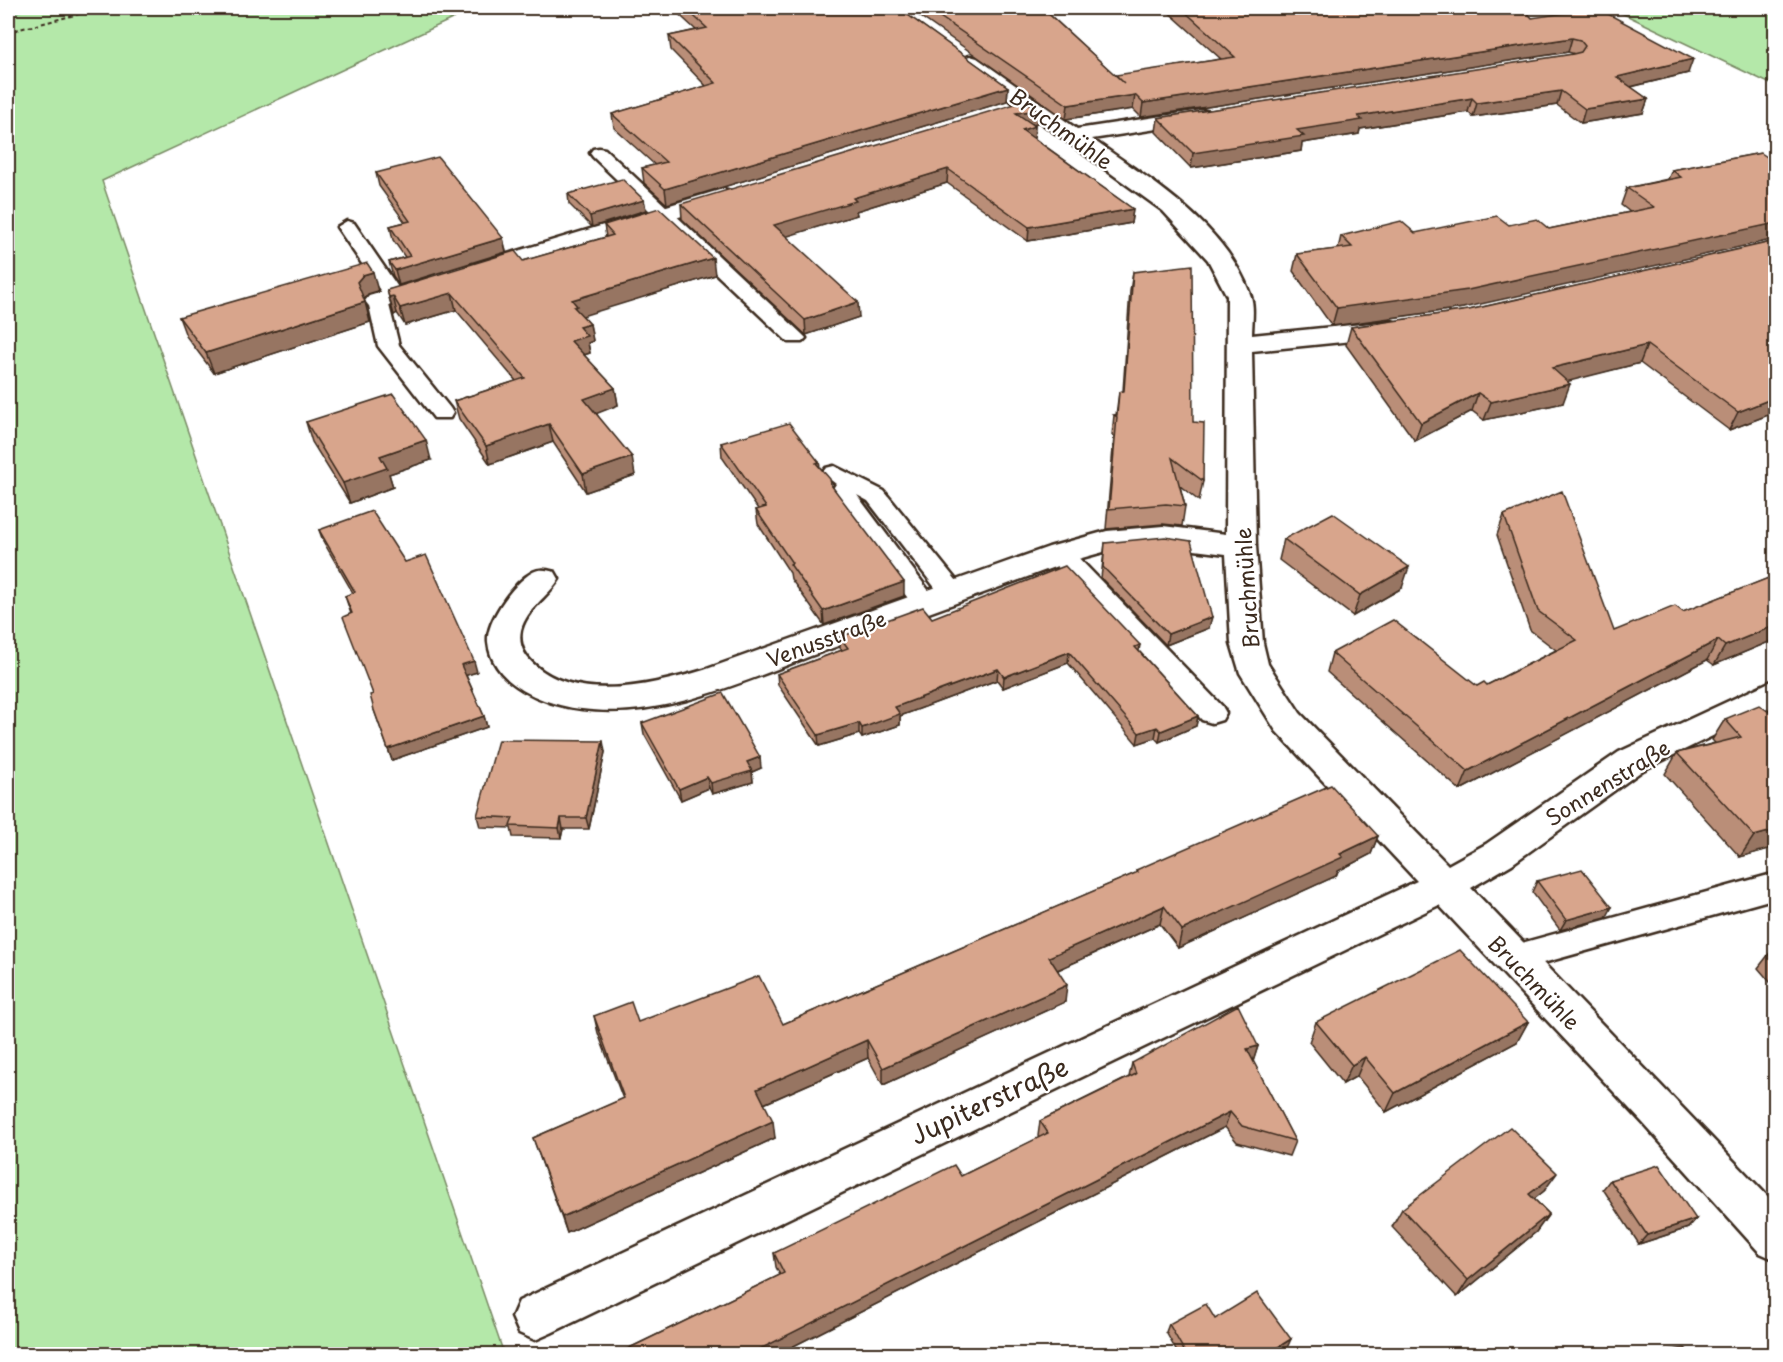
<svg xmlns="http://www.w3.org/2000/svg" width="1783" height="1362" viewBox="0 0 1783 1362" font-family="'Playpen Sans',sans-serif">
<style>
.green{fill:#b4e8a9;stroke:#788964;stroke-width:1.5}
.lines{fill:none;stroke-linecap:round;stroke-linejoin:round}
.stream{fill:#6a9296;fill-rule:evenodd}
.service-casing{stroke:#3b2a1e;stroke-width:5}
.minor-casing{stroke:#3b2a1e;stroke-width:5}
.path{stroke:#3b2a1e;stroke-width:2;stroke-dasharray:4 3;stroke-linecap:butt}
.service{fill:#fff;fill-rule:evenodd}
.minor{fill:#fff;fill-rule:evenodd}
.wall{fill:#ba8e78;stroke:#3b2a1e;stroke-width:1.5}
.shaded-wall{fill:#977462;stroke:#3b2a1e;stroke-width:1.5}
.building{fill:#d8a58c;stroke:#3b2a1e;stroke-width:1.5}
.labels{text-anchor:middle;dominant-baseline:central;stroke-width:4.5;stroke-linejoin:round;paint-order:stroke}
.street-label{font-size:21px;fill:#3b2a1e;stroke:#fff}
.near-street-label{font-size:26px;fill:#3b2a1e;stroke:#fff}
</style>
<rect width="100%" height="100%" fill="#fff"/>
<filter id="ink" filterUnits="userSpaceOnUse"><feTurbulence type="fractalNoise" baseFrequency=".0167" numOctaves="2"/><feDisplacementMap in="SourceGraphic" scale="12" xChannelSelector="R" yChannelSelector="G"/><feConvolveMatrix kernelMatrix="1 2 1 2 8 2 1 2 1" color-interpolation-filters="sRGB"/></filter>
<g filter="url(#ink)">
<g class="green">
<polygon points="8,8 476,8 102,181 504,1354 8,1354"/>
<polygon points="1611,8 1775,8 1775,86"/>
</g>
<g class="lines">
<g class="stream">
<polygon points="20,8 32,8 8,15 8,11"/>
<polygon points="1757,8 1776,10 1776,15 1758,10"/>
</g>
<g class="service-casing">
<g id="service">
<polygon points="599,148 605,149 802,334 806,338 802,342 788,342 593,157 590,153 593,149"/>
<polygon points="347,221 354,223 404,296 401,300 388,301 399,345 450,408 453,413 450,418 434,418 378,346 368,301 371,297 384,296 337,227"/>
<polygon points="834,466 884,491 961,586 965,592 961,598 952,601 943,598 868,501 857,495 938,603 934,609 925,612 916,609 833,498 832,490 836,484 822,473 826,468"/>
<polygon points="1060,546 1069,548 1222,706 1226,713 1222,720 1212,723 1202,720 1051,560 1048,554 1051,548"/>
<polygon points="1776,873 1776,898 1511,972 1500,968 1495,959 1500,950 1511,946"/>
</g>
</g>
<g class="minor-casing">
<g id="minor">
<path d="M970,56L977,58L1077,129L1202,110L1209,112L1213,116L1209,120L1202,122L1092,139C1151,181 1224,223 1250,294C1255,305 1252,323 1252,335L1392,321L1401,324L1405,329L1401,334L1392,337L1252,351L1256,546L1263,643L1268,664L1300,713L1448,865L1486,844L1619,752L1776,679V705L1643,770L1512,864L1471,888L1776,1205V1260L1760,1253L1643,1123L1439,905L551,1333L535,1340L519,1333L512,1317L519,1301L1417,881L1276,731L1240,673L1231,643L1226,554L1163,546L1107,551L1071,561C989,591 908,621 827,650C750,678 666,720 582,709C546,705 492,685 488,642C486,621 514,582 533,572C540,568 547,570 555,572L559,579C548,597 527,608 521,630C518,645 524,656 536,666C580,703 654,685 704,670L1049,547L1107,531L1163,526L1226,534L1227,296L1208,260L1163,211L963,66L960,62L963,58Z"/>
<polygon points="723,189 731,191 734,196 731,201 486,276 477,278 468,276 465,271 468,266"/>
<polygon points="430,278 439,280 442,285 439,290 378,309 369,306 365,301 369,296"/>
</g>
</g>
<polyline class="path" points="8,32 103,8"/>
<use href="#service" class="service"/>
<use href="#minor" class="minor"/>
</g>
<g class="wall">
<polygon points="672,8 898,8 1008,87 1007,101 667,204 644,183 642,168 655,165 614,128 612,114 706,86 671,50 669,36 696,30"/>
<polygon points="908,8 1075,8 1049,11 1049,14 1116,76 1221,59 1164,8 1523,8 1532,18 1688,73 1631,87 1648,99 1643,113 1581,123 1557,105 1473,117 1468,112 1360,129 1359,134 1302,143 1301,151 1191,168 1156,132 1158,118 1575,54 1568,52 1141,117 1133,109 1066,119"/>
<polygon points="1038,110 1037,123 1032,124 1035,126 1034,138 1133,209 1131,223 1028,241 947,183 856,211 857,215 786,236 859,317 806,335 682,219 681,204"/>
<polygon points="1761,153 1463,308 1332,326 1293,271 1297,254 1338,249 1341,236 1415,233 1509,225 1549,229 1630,212 1621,205 1627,188 1668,179 1672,170"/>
<polygon points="376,173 503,238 506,252 399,285 393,276 389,262 405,257 393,240 390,226 405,222 379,186"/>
<polygon points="568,194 644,200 646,210 592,227 569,204"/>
<polygon points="604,225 715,275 582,315 590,324 593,341 588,343 590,353 584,355 615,388 618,405 596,413 635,475 586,492 553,442 490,464 459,419 454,401 516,381 456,310 405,325 397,313 394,315 387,290 523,261 606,237"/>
<polygon points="1776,241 1776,412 1729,430 1640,363 1566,381 1563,403 1484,420 1472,411 1415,441 1346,345 1351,327 1469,310"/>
<polygon points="1133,272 1193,422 1203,481 1199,501 1180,486 1185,506 1182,526 1163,524 1106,529 1114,437 1112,435 1114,415 1116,415 1119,392 1123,391 1130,291"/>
<polygon points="378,291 368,294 364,300 370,322 214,373 186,336 179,317"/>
<polygon points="306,422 431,460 389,474 393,487 350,503 312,442"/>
<polygon points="721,443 819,462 820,467 831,485 904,596 824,625 791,579 790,573 758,524 756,510 758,509 722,457"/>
<polygon points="1504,515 1614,631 1683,612 1776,575 1776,639 1714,665 1707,660 1460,790 1327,672 1332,653 1477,686 1487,685 1556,650 1530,630 1497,535"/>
<polygon points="319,530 405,562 477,672 466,675 484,716 487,727 392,760 374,710 373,694 351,614 345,596 353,593 323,541"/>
<polygon points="1284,539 1402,588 1353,616 1279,560"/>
<polygon points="1105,543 1209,628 1166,645 1101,578"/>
<polygon points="932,618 1140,645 1139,651 1198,716 1196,726 1159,742 1155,738 1137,744 1068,663 1003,688 997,680 946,699 900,716 900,725 862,738 859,734 819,746 778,685 777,674 842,650 840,648 840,637"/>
<polygon points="1776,717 1776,847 1740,857 1665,774 1677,753 1715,743 1712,740 1725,719"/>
<polygon points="642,723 761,768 752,772 753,782 712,794 709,788 681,800 644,734"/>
<polygon points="605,752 589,829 563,829 561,838 513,837 511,828 480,827 477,816"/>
<polygon points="1378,836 1371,854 1338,871 1336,876 1178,948 1160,924 1058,970 1065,1002 883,1085 868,1058 764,1104 775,1138 567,1233 533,1138 623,1099 598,1033 594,1016 638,1022 783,1024 1136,873 1136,870"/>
<polygon points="1537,881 1606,918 1560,930 1532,892"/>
<polygon points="1776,945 1776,989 1758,968"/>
<polygon points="1316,1022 1528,1022 1517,1042 1386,1112 1357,1076 1343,1084 1309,1042"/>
<polygon points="1258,1046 1253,1061 1295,1141 1289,1156 1237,1142 1225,1127 778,1354 617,1354 780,1275 776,1267 774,1253 961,1176 1039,1138 1038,1136 1040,1121 1129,1077 1132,1063"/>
<polygon points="1610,1180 1696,1219 1688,1228 1639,1244 1603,1189"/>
<polygon points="1544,1191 1534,1199 1549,1214 1536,1232 1457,1297 1392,1227 1402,1209"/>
<polygon points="1215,1319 1287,1348 1276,1354 1178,1354 1166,1332 1169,1324"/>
</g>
<g class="shaded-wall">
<polygon points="1037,8 1075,8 1049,11 1049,14"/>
<polygon points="1572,38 1568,52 1141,117 1143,103"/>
<polygon points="1693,59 1688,73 1613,91 1617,77"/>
<polygon points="1008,87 1007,101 667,204 665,189"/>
<polygon points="1561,91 1557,105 1473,117 1477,103"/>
<polygon points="1135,95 1133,109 1066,119 1068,105"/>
<polygon points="1472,98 1468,112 1360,129 1359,134 1302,143 1301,151 1191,168 1193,153 1358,116"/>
<polygon points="1648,99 1643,113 1581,123 1585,109"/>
<polygon points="1038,110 1037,123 1015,127 1016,113"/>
<polygon points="1035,126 1034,140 1022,130"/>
<polygon points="948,169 947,183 856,211 857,215 775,240 774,225 853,198"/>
<polygon points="644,200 646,210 592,227 590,216"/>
<polygon points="1133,209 1131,223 1028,241 1029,227"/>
<polygon points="1776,223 1776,239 1463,308 1332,326 1337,308"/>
<polygon points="503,238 506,252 399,285 395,270"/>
<polygon points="713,258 715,275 579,317 580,323 572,300"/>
<polygon points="373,272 378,291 368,294 363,301 357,282 363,275"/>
<polygon points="452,293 456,310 405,325 400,308"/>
<polygon points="393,296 397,313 394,315 389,297"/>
<polygon points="365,302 370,322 214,373 206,353"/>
<polygon points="858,302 859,317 806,335 805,320"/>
<polygon points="590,324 593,341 588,343 590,353 574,358 571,341 579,327"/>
<polygon points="1647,345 1640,363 1546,387 1552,368"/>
<polygon points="1570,384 1563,403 1484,420 1491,402"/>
<polygon points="615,388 618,405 588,417 584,399"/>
<polygon points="1478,393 1472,411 1415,441 1421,423"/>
<polygon points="1776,397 1776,412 1729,430 1738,412"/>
<polygon points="549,424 553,442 490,464 486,446"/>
<polygon points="426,440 431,460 389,474 393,487 350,503 343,483 380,456"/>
<polygon points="632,457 635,475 586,492 583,474"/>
<polygon points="1409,567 1402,588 1353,616 1360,595"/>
<polygon points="904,582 904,596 824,625 823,611"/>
<polygon points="1212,617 1209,628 1166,645 1168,634"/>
<polygon points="1776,625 1776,639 1714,665 1725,646"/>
<polygon points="1718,640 1707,660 1460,790 1468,771"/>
<polygon points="1069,652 1068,663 1003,688 1004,677"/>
<polygon points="474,661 477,672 464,676 461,665"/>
<polygon points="998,669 997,680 900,716 900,725 862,738 862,728 895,707"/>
<polygon points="484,716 487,727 392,760 388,749"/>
<polygon points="1198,716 1196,726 1159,742 1161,731"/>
<polygon points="859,723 859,734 819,746 818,735"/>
<polygon points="1157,727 1155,738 1137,744 1139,733"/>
<polygon points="603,741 605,752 589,829 586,818"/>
<polygon points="760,757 761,768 752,772 753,782 712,794 711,783 747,762"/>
<polygon points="707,777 709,788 681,800 679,789"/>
<polygon points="561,818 563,829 561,838 559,828"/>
<polygon points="1776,830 1776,847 1740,857 1754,836"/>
<polygon points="1378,836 1371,854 1338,871 1336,876 1178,948 1182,930"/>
<polygon points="1164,906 1160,924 1046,975 1049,957"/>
<polygon points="1612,907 1606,918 1560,930 1566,920"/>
<polygon points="1067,985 1065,1002 883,1085 883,1068"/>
<polygon points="1528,1022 1517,1042 1386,1112 1395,1093"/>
<polygon points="867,1040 868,1058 759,1106 757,1089"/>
<polygon points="1258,1046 1253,1062 1247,1049"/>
<polygon points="1365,1057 1357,1076 1343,1084 1352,1065"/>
<polygon points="1230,1112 1225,1127 778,1354 750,1354"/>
<polygon points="773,1121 775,1138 567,1233 562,1217"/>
<polygon points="1557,1173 1544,1191 1517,1213 1529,1194"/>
<polygon points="1549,1214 1536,1232 1457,1297 1468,1280"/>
<polygon points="1696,1219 1688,1228 1639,1244 1647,1235"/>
<polygon points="1291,1339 1287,1348 1276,1354 1267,1354"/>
<polygon points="1241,1350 1239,1354 1232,1354"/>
</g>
<g class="building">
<polygon points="685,8 898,8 1008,87 665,189 642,168 666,162 612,114 716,83 669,36 707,28"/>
<polygon points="927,8 1042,8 1124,83 1116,75 1235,57 1181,8 1523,8 1532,18 1597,8 1693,59 1617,77 1648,99 1585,109 1561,91 1477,103 1472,98 1358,116 1362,120 1297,130 1304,136 1193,153 1158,118 1573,54 1581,52 1585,46 1580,40 1572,38 1143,103 1135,95 1068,105"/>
<polygon points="1025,101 1038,110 1016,113 1035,126 1022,130 1133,209 1029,227 948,169 853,198 856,201 774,225 858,302 805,320 681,204"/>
<polygon points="1761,153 1776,163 1776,223 1468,290 1337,308 1297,254 1352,247 1341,236 1401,221 1415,233 1497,216 1509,225 1537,219 1549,229 1654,207 1627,188 1681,177 1672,170"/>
<polygon points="438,157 503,238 395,270 389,262 410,256 390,226 410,221 376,173"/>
<polygon points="622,179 644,200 590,216 568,194"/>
<polygon points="659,208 713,258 572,300 577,306 574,307 590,324 579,327 587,336 571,341 615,388 584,399 632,457 583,474 549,424 486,446 454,401 525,378 452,293 400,308 393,296 389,297 387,290 515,251 523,261 613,235 604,225"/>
<polygon points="1776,241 1776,397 1738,412 1647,345 1552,368 1570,384 1491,402 1478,393 1421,423 1351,327 1469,310"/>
<polygon points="367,263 373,272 363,275 357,282 365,302 206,353 179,317"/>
<polygon points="1192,265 1193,422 1204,423 1203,481 1172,458 1185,506 1166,504 1109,509 1117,417 1114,415 1117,415 1119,392 1124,391 1133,272"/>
<polygon points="393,394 426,440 380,456 387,468 343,483 306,422"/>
<polygon points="789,423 819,462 816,463 830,479 831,485 904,582 823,611 790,564 792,563 756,510 766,507 721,443"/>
<polygon points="1562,491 1614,631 1675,606 1683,612 1776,575 1776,625 1725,646 1718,640 1468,771 1332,653 1393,620 1477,686 1484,682 1487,685 1577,640 1538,611 1504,515"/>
<polygon points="372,511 405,562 426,555 474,661 461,665 484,716 388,749 374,710 370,695 373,694 343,617 352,613 345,596 355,592 319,530"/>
<polygon points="1333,513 1409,567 1360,595 1284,539"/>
<polygon points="1165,537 1191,541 1212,617 1168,634 1103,567 1105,543"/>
<polygon points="1065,566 1140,645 1135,647 1198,716 1161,731 1157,727 1139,733 1069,652 1004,677 998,669 946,688 895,707 900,714 862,728 859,723 818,735 777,674 848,648 840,637 923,607 932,618"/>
<polygon points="723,693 760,757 747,762 752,771 711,783 707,777 679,789 642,723"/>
<polygon points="1759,705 1776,717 1776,830 1754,836 1677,753 1741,737 1725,719"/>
<polygon points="498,740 603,741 586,818 561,818 559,828 510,826 513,818 477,816"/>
<polygon points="1331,785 1378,836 1340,854 1343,857 1182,930 1164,906 1049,957 1067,985 883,1068 867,1040 757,1089 773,1121 562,1217 533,1138 624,1098 594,1016 631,1002 638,1022 759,976 783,1024 1138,872 1136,870"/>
<polygon points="1582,869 1612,907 1566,920 1537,881"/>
<polygon points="1460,950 1528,1022 1395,1093 1365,1057 1352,1065 1316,1022"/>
<polygon points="1238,1005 1258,1046 1247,1049 1295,1141 1242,1126 1230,1112 750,1354 617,1354 784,1273 774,1253 954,1165 961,1176 1048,1133 1040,1121 1136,1074 1132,1063"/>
<polygon points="1510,1127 1557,1173 1529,1194 1549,1214 1468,1280 1402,1209"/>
<polygon points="1659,1165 1696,1219 1647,1235 1610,1180"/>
<polygon points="1257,1293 1291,1339 1267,1354 1245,1354 1241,1350 1232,1354 1186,1354 1169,1324 1206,1304 1215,1319"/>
<polygon points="1685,1348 1691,1354 1649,1354"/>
</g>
</g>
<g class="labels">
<g class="street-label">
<text transform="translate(1062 128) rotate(36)">Bruchmühle</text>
<text transform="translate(1246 588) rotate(-94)">Bruchmühle</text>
<text transform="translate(826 638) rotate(-20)">Venusstraße</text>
<text transform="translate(1607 782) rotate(-32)">Sonnenstraße</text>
<text transform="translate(1535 982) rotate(46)">Bruchmühle</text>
</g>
<g class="near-street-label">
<text transform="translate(989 1100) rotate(-25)">Jupiterstraße</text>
</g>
</g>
<rect width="1783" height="1362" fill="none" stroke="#fff" stroke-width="30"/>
<rect x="15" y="15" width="1753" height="1332" fill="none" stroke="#3b2a1e" stroke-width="2" filter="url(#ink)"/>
</svg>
